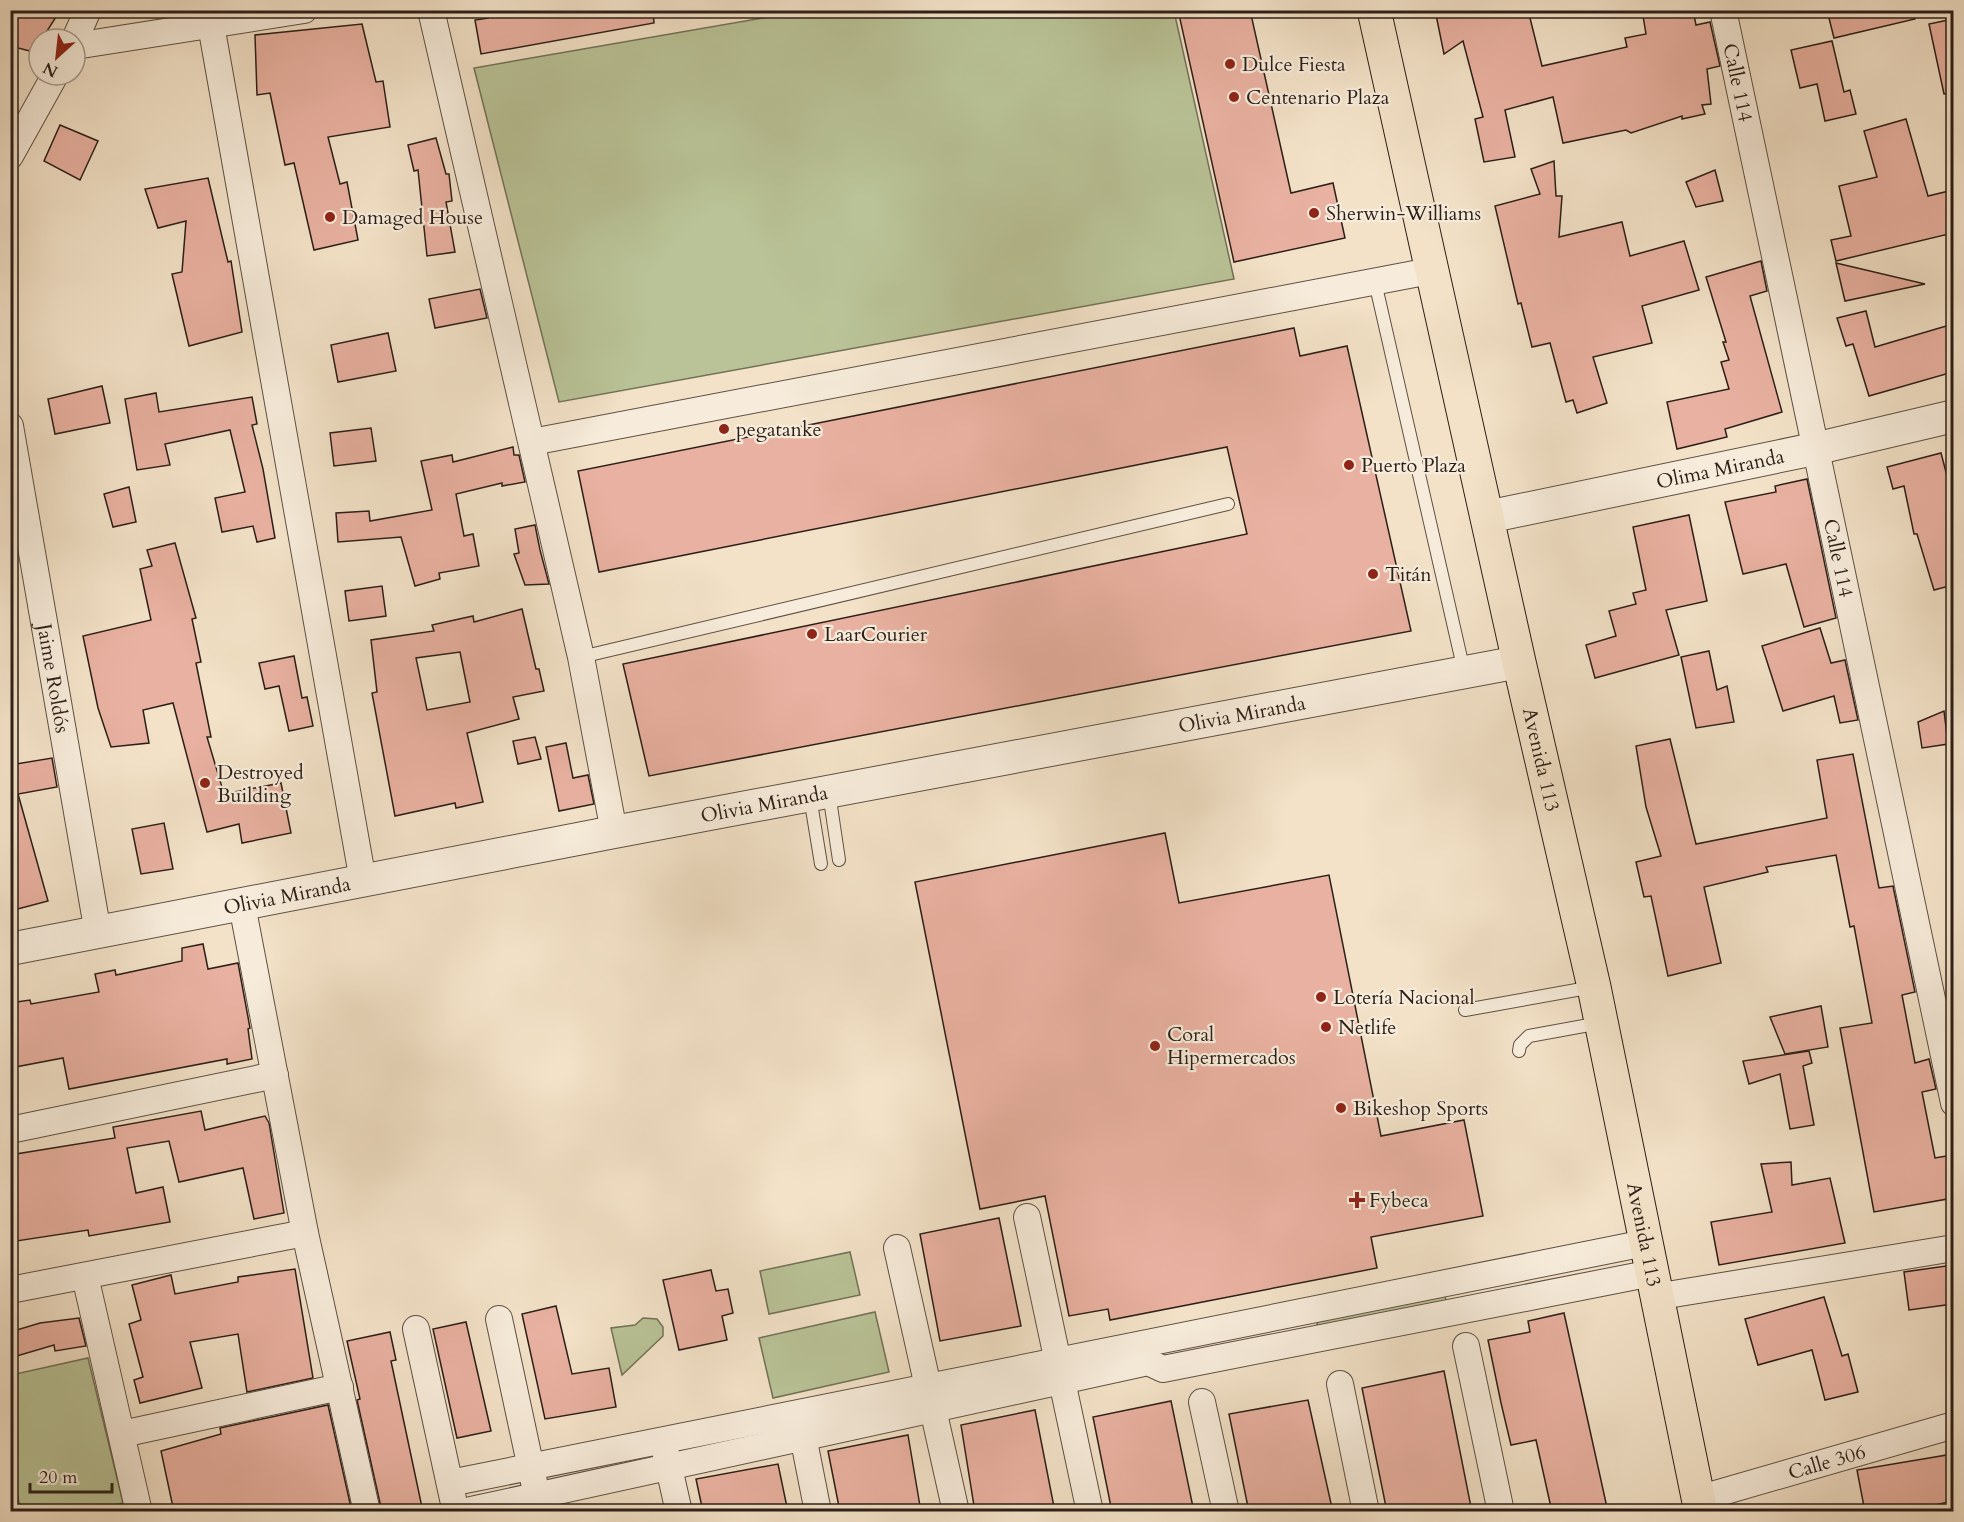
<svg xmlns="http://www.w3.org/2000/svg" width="1964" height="1522" viewBox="0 0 1964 1522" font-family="Cardo,serif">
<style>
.green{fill:#b9c397;stroke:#727158;stroke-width:1.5}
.building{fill:#e9b1a1;stroke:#2c1f18;stroke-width:1.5;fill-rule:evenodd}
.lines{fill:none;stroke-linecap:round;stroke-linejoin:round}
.service-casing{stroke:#5e5044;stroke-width:14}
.minor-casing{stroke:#5e5044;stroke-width:28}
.tertiary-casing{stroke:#5e5044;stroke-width:34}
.primary-casing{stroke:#2c1f18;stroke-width:35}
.service{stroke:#f7ecdb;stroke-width:12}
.minor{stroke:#f7ecdb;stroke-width:26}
.tertiary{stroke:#f7ecdb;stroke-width:32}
.primary{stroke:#f3e2c8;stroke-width:33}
.poi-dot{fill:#8f2418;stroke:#f7ecdb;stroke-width:2}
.labels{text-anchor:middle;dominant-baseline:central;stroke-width:4.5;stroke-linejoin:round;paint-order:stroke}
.poi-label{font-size:20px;fill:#2c1f18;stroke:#f7ecdb;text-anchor:start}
.street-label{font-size:20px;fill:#2c1f18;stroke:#f7ecdb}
</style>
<rect width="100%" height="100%" fill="#f3e2c8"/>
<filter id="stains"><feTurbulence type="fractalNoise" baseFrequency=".00333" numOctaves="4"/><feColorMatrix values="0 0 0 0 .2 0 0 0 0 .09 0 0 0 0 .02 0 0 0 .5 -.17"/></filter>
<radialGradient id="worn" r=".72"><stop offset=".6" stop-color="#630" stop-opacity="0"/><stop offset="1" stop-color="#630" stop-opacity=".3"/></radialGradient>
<g class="green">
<polygon points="803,11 1174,11 1234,279 559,402 474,68"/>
<polygon points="850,1252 860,1295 769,1314 760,1271"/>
<polygon points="1445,1295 1446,1302 1316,1327 1318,1321"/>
<polygon points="875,1312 889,1372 773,1398 759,1338"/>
<polygon points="643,1318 657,1319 663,1327 663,1336 622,1375 611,1328 635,1325"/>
<polygon points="88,1358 123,1503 87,1511 21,1511 11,1466 11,1375"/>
</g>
<g class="building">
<polygon points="10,10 32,10 56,17 42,39 39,39 34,52 10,46"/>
<polygon points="487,10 653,10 654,23 481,54 475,20 488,18"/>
<polygon points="1178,10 1250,10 1291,193 1333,183 1345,238 1234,262"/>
<polygon points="1435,10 1528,10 1542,66 1627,47 1625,38 1646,34 1642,10 1693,10 1696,25 1710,22 1720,66 1707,69 1711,104 1702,105 1705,114 1682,119 1682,116 1631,133 1626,130 1563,143 1553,97 1505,110 1515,157 1484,162 1475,119 1483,117 1463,41 1444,54"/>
<polygon points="1827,10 1914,10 1915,19 1834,38"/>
<polygon points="1953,19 1953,93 1944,94 1929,24"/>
<polygon points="362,24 376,82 383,81 390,127 328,137 340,184 347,182 358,240 314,250 294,163 285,165 270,93 257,95 255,35"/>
<polygon points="1832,41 1844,92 1850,90 1856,114 1825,121 1817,84 1800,88 1791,50"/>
<polygon points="1906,119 1928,196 1953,190 1953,233 1836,261 1831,240 1851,236 1839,186 1877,177 1864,131"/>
<polygon points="60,125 98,141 80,180 44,161"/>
<polygon points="436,138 446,174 449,174 452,201 446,202 455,252 427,256 418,170 414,171 408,145"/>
<polygon points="1554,161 1556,196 1562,196 1559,237 1622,222 1630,256 1684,241 1699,290 1642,306 1652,343 1593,357 1607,403 1577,413 1573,400 1566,402 1550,343 1532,347 1521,303 1518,304 1495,206 1540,194 1531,169"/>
<polygon points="1715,170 1723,201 1696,207 1686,182"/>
<polygon points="208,178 228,262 231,261 242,332 189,346 172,274 182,272 186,221 158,228 145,189"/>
<polygon points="1761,261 1767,291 1750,296 1782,412 1725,429 1727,437 1677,449 1667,402 1729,389 1721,362 1729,360 1723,342 1726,342 1706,277"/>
<polygon points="1836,263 1925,284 1845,301"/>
<polygon points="480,289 487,318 435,328 429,299"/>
<polygon points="1866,311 1875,347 1953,324 1953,372 1869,396 1853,344 1846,346 1837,318"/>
<polygon points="1294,328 1300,356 1347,346 1411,631 649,776 623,664 1247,534 1227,447 599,572 578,471"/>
<polygon points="388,333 396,371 338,382 331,345"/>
<polygon points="102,386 110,423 55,434 48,399"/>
<polygon points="156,393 159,412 252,397 257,424 252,425 263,469 275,538 257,542 253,526 222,532 215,498 245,492 230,430 165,444 170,465 137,470 125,399"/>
<polygon points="371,428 376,461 334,466 330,433"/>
<polygon points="513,447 514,455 519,455 525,482 502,486 502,483 456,494 464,536 473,534 479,566 439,573 440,579 415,586 401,537 338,542 336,513 369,511 370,521 432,510 421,461 452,455 453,462"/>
<polygon points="1941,453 1953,499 1953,585 1934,590 1917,534 1914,534 1904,486 1893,489 1887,467"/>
<polygon points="1807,479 1836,618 1804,627 1786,564 1743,574 1725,502 1776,492 1775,486"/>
<polygon points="129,487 136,522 113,527 104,494"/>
<polygon points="1689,515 1707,601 1666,610 1679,655 1595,678 1586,645 1616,636 1609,611 1636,604 1633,593 1646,590 1633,527"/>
<polygon points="535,525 540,550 549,584 525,585 514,554 519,553 515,529"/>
<polygon points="175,543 196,618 192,619 201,662 196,663 211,737 207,737 224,794 281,783 291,833 242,843 239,824 207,832 173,703 143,710 149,743 111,747 98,708 83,636 151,620 140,569 152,566 147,550"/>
<polygon points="382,586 386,616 349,621 345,591"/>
<path d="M522,609L536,669H539L544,691L513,697L519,719L467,733L483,802L456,808L455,803L395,816L372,693L377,692L371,640L434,631L432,625L473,616L474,622ZM460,652L470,702L427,710L416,658Z"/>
<polygon points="1820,628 1831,663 1845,660 1858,720 1840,723 1834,696 1783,711 1762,646"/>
<polygon points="1709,651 1717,690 1727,686 1734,722 1696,728 1681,657"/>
<polygon points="294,656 302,698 307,697 313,726 289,731 279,686 265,689 259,663"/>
<polygon points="1944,711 1948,744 1922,748 1918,722"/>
<polygon points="535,737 541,759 518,764 513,741"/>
<polygon points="1670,739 1696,844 1827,818 1817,760 1853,754 1879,888 1893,886 1915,992 1902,995 1915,1063 1929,1059 1936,1089 1922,1092 1935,1158 1953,1155 1953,1198 1874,1212 1840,1028 1872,1023 1854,926 1850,927 1836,855 1766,867 1768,872 1704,887 1721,963 1668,976 1651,896 1644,897 1636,862 1661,856 1646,807 1636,746"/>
<polygon points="566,743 573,778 588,775 594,804 559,811 546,747"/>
<polygon points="52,758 57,787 18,794 48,901 10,911 10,765"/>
<polygon points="164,823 173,869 141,874 132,829"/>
<polygon points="1165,833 1179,903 1329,875 1381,1136 1464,1120 1483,1216 1371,1237 1377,1268 1110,1320 1108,1309 1069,1316 1045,1196 980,1209 915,882"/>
<polygon points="203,944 208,969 238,963 250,1028 248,1029 252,1059 227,1064 227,1059 69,1089 63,1058 10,1068 10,1003 30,1000 31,1004 99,992 95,974 115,970 116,975 182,961 182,948"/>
<polygon points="1821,1006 1828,1047 1785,1054 1770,1017"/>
<polygon points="1809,1051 1812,1063 1803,1066 1814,1125 1790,1129 1780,1074 1749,1084 1743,1061"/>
<polygon points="201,1111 205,1130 265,1116 269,1123 284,1213 254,1219 243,1168 179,1182 169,1141 127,1148 136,1193 163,1187 170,1222 89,1236 88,1230 10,1242 10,1155 115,1138 113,1127"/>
<polygon points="1791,1162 1792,1185 1830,1178 1845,1243 1719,1265 1711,1222 1772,1212 1761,1164"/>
<polygon points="999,1218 1021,1326 940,1341 920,1234"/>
<polygon points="1953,1265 1953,1304 1909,1310 1904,1272"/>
<polygon points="295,1269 313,1378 247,1392 238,1334 190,1342 202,1388 140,1403 134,1380 143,1377 129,1324 141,1320 132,1285 171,1275 175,1294 238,1282 238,1277"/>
<polygon points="711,1270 716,1291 728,1289 733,1313 722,1316 727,1340 679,1350 663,1280"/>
<polygon points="1824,1297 1842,1356 1848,1354 1858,1392 1825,1400 1812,1350 1758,1365 1745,1319"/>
<polygon points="556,1306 572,1374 609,1368 616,1407 545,1419 522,1314"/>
<polygon points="1564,1313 1608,1512 1552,1512 1536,1440 1511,1445 1501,1403 1488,1340 1530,1332 1528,1321"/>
<polygon points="79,1318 86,1346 55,1351 54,1345 10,1358 10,1332 40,1323"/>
<polygon points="466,1322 491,1431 457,1438 433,1329"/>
<polygon points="390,1332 396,1360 391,1361 423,1512 382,1512 357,1400 360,1399 347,1341"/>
<polygon points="1444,1371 1472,1512 1387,1512 1362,1388"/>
<polygon points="1308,1400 1332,1508 1313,1512 1249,1512 1229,1414"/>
<polygon points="1171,1401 1194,1512 1112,1512 1093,1417"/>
<polygon points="328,1405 352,1512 174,1512 161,1451 221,1434 220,1428"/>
<polygon points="1035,1410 1055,1512 975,1512 961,1425"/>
<polygon points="908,1435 921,1512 840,1512 828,1451"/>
<polygon points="1953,1454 1953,1501 1903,1512 1865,1512 1857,1470"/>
<polygon points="778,1464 788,1512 703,1512 696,1479"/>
</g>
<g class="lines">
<g class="service-casing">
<g id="service">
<polyline points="1375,282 1464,671"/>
<polyline points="581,657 1228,504"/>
<polyline points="829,793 839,860"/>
<polyline points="810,797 821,864"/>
<polyline points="1465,1010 1593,987"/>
<polyline points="1519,1051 1520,1045 1529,1036 1600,1023"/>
</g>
</g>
<g class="minor-casing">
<g id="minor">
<polyline points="431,10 581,657 614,832"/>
<path id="s1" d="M1723,10L1954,1103"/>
<polyline points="211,25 363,881"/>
<polyline points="75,39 88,10"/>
<polyline points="75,46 304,10"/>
<polyline points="10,156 55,75"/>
<path id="s2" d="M10,426L98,933"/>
<polyline points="532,442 1430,271"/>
<polyline points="242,905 305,1233 367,1512"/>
<polyline points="10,1130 275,1075"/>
<polyline points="1027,1217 1090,1512"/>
<polyline points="897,1248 956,1512"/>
<polyline points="85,1276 139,1512"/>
<polyline points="10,1290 305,1233"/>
<polyline points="1655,1297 1954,1248"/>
<polyline points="499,1319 534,1482"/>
<polyline points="416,1329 453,1499"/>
<polyline points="1466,1346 1501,1512"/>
<polyline points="1340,1384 1366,1512"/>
<polyline points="1202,1402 1226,1512"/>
<polyline points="800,1421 818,1512"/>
<polyline points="122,1434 340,1387"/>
<polyline points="665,1450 679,1512"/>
<polyline points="450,1483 1645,1243"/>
<path id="s3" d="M1698,1499L1954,1425"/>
<polyline points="462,1512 1148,1362 1163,1369 1652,1273"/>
</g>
</g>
<g class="tertiary-casing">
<g id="tertiary">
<path id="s4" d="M1487,517L1814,449L1954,416"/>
<path id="s5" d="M10,949L614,832L1519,662"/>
</g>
</g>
<g class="primary-casing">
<g id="primary">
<path id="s6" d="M1374,10L1519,662L1594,987L1701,1512"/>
</g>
</g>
<use href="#service" class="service"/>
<use href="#minor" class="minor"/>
<use href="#tertiary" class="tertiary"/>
<use href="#primary" class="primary"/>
</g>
<g class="poi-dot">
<circle cx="1230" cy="64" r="6"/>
<circle cx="1234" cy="97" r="6"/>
<circle cx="1314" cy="213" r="6"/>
<circle cx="330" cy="217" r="6"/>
<circle cx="724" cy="429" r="6"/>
<circle cx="1349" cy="465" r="6"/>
<circle cx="1373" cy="574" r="6"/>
<circle cx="812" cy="634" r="6"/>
<circle cx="205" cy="783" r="6"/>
<circle cx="1321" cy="997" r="6"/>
<circle cx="1326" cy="1027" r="6"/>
<circle cx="1155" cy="1046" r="6"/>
<circle cx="1341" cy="1108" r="6"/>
<path d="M1354 1191h6v6h6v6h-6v6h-6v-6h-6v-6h6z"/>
</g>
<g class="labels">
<g class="poi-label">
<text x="1242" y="64">Dulce Fiesta</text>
<text x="1246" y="97">Centenario Plaza</text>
<text x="1326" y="213">Sherwin-Williams</text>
<text x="342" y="217">Damaged House</text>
<text x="736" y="429">pegatanke</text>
<text x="1361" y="465">Puerto Plaza</text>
<text x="1385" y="574">Titán</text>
<text x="824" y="634">LaarCourier</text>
<text x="217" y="772">Destroyed<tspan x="217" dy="23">Building</tspan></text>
<text x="1333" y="997">Lotería Nacional</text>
<text x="1338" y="1027">Netlife</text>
<text x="1167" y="1034">Coral<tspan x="1167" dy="23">Hipermercados</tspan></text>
<text x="1353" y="1108">Bikeshop Sports</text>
<text x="1369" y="1200">Fybeca</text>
</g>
<g class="street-label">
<text stroke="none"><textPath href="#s1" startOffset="74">Calle 114</textPath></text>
<text stroke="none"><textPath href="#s4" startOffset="238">Olima Miranda</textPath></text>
<text stroke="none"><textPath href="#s1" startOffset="560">Calle 114</textPath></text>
<text stroke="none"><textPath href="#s2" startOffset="256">Jaime Roldós</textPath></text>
<text stroke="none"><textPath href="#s5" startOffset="1254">Olivia Miranda</textPath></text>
<text stroke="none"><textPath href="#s6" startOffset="768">Avenida 113</textPath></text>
<text stroke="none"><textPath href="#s5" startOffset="768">Olivia Miranda</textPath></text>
<text stroke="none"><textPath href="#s5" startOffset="282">Olivia Miranda</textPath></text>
<text stroke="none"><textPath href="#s6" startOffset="1254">Avenida 113</textPath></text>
<text stroke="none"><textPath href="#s3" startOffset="134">Calle 306</textPath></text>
</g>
</g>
<rect width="1964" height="1522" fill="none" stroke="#f3e2c8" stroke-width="36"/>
<rect x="12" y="12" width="1940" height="1498" fill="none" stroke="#2c1f18" stroke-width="3"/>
<rect x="18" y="18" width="1928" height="1486" fill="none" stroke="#2c1f18" stroke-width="1.5"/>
<g transform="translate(57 57) rotate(207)"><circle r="28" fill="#f7ecdb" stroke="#a69a8d" stroke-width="1.5"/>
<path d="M0-4.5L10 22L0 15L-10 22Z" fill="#8f2418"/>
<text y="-9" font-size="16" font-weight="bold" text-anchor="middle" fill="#2c1f18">N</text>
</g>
<path d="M30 1483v9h82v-9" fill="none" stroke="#2c1f18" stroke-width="3"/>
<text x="39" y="1483" font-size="18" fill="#2c1f18" stroke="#f7ecdb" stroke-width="4.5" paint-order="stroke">20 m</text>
<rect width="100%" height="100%" filter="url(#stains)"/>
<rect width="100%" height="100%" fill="url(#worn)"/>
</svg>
